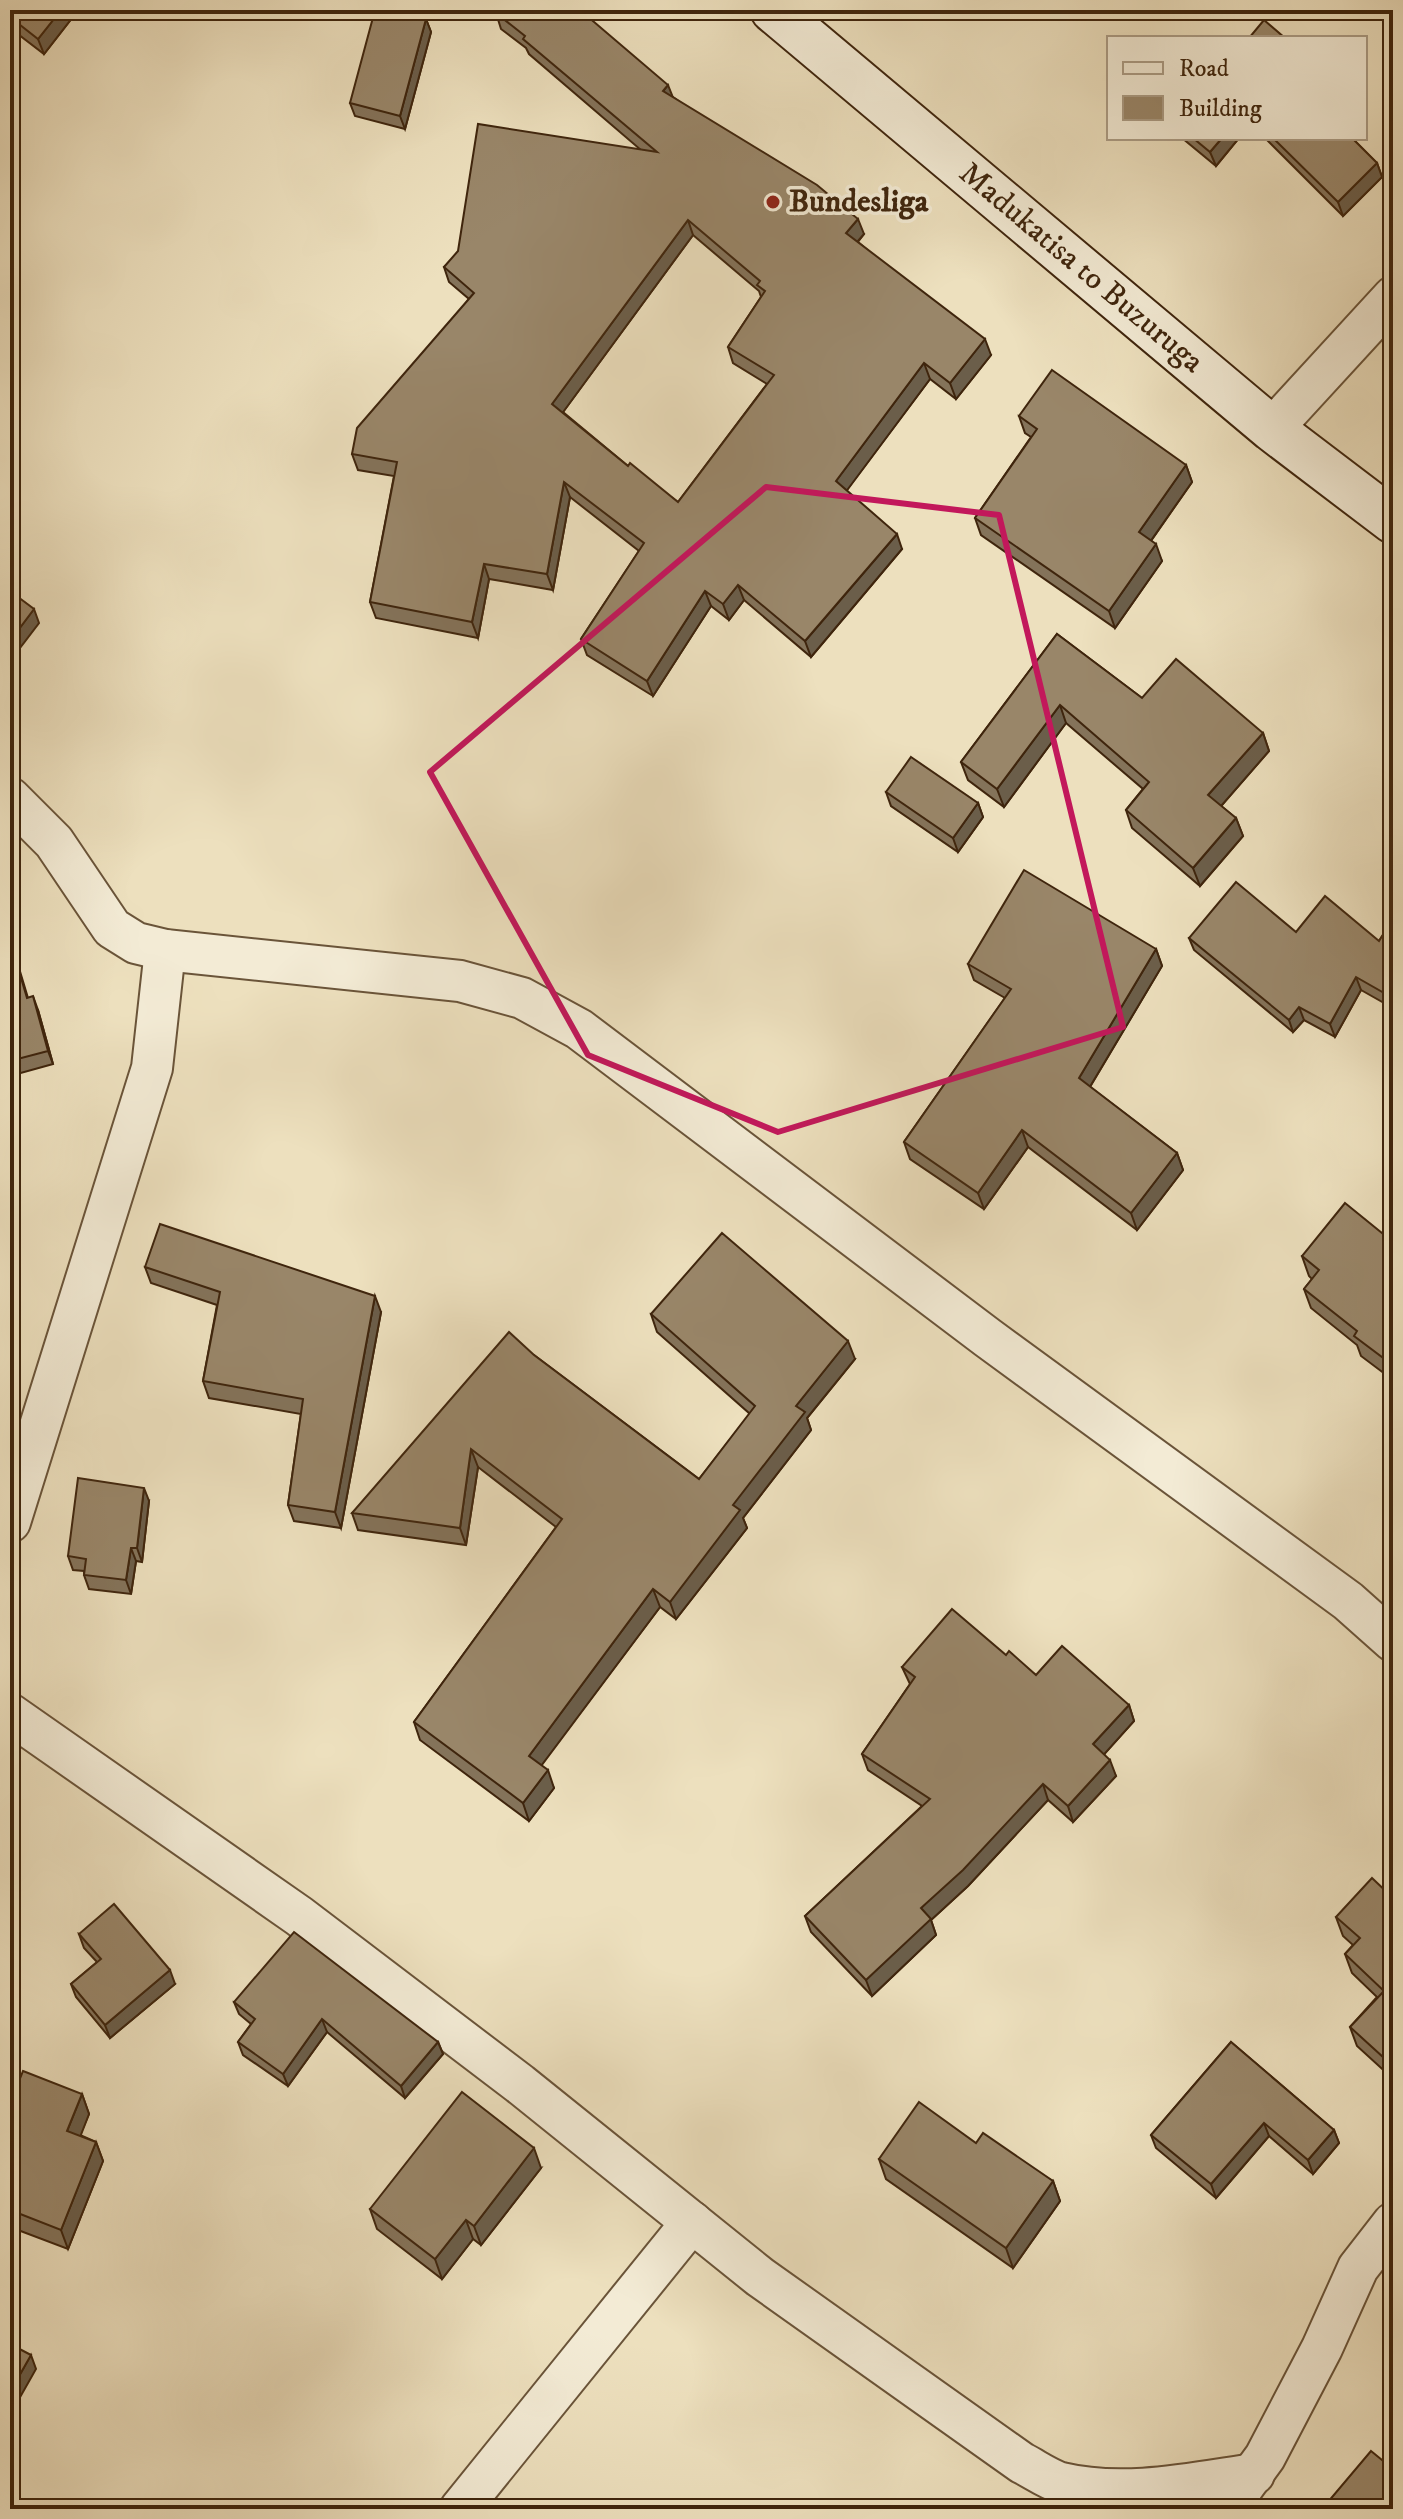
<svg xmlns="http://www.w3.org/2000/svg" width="1403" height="2519" viewBox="0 0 1403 2519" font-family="'IM FELL DW Pica',serif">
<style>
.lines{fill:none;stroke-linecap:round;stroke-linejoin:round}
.minor-casing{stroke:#6a5439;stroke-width:44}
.secondary-casing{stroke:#3f250d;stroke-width:48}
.minor{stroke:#f3ebd5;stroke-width:40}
.secondary{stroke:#f3ebd5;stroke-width:44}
.wall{fill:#84735a;stroke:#3f250d;stroke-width:2;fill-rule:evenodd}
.shaded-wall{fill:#6b5e4a;stroke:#3f250d;stroke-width:2}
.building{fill:#998669;stroke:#3f250d;stroke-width:2;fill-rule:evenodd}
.marked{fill:none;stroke:#c2185b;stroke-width:6;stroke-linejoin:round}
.poi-dot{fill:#8f2418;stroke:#f3ebd5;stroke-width:3}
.labels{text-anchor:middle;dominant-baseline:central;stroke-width:7;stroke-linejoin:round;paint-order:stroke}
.poi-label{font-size:32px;font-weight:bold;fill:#3f250d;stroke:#f3ebd5;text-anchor:start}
.street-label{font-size:32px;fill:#3f250d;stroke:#f3ebd5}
</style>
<rect width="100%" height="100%" fill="#ede0be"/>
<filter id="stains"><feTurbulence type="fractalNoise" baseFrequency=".0025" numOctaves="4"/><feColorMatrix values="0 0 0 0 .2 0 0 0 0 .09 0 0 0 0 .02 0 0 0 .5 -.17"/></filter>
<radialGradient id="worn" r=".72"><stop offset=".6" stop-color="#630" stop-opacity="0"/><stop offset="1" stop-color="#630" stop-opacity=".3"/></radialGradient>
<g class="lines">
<g class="minor-casing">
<g id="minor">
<polyline points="1272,429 1393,297"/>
<polyline points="10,798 54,842 112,928 136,943 165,950 460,981 522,998 579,1029 988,1338 1348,1601 1393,1641"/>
<polyline points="10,1522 152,1068 165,950"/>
<path d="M10,1714L299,1916L520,2084L760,2277L1022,2463C1034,2469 1048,2479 1061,2483C1124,2498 1192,2483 1254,2474"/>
<polyline points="460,2509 692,2222"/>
<polyline points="1227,2509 1265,2457 1322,2348 1358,2268 1393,2223"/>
</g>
</g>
<g class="secondary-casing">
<polyline id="secondary" points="773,10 1272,429 1393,521"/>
</g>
<use href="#minor" class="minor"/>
<use href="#secondary" class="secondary"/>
</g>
<g class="wall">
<polygon points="10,10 69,10 72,18 44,54 10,28"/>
<path d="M496,13L673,97L864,234L858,242L991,355L956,399L930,379L846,491L902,549L811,657L744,600L729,620L711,606L653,696L587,655L581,639L639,551L570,497L553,590L489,579L478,638L376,618L370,602L394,476L358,470L352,454L469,299L449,282L444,267L641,150L529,54L526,48L501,29ZM693,235L759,291L761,297L728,347L733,363L767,384L678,502L628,466L563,412Z"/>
<polygon points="426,19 431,32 405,129 355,116 350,103"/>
<polygon points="1182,138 1239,138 1216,166"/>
<polygon points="1265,138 1352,138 1377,163 1382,177 1343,216"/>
<polygon points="1019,416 1186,465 1192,482 1151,541 1162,561 1115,628 981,535 975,518 1031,437 1025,433"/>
<polygon points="1057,634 1142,698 1263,733 1269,751 1221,806 1236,818 1243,836 1200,886 1132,828 1126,810 1143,789 1066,723 1004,807 968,780 961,762"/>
<polygon points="886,792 978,803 983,817 958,852 891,806"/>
<polygon points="1393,919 1393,1008 1361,990 1335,1037 1304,1020 1293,1032 1194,950 1189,938 1296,932 1379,941"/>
<polygon points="10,944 16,958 28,998 38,1010 53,1064 10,1076"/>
<polygon points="1156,949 1162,966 1090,1087 1177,1153 1183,1170 1137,1230 1028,1147 984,1209 910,1159 904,1142 1005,998 974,980 968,964"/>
<polygon points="1393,1242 1393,1380 1361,1356 1357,1345 1311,1308 1304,1289 1312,1279 1309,1276 1302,1256"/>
<polygon points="145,1267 381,1312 341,1528 294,1521 288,1505 301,1414 209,1398 203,1381 217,1305 151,1283"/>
<polygon points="651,1314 855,1359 807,1418 811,1430 743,1518 747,1528 676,1619 660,1607 541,1765 554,1788 529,1821 420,1740 414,1722 556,1527 478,1467 466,1545 358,1530 352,1513 534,1355 699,1479 750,1414 657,1332"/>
<polygon points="149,1501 142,1562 136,1561 131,1594 89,1589 84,1575 84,1571 73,1570 68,1556"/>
<polygon points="1006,1655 1036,1675 1129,1705 1134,1721 1104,1754 1116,1776 1073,1822 1048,1800 968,1886 931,1920 936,1935 872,1996 811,1932 805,1916 922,1806 868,1770 862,1754 910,1684 902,1667"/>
<polygon points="1393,1898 1391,2077 1357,2046 1350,2027 1377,1997 1352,1973 1345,1954 1353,1945 1343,1936 1336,1917"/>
<polygon points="79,1934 175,1984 110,2038 76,1997 71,1984 97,1962 84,1948"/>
<polygon points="234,2002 438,2042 443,2054 405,2098 327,2032 288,2086 243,2055 238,2042 251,2024 239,2014"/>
<polygon points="1231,2042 1334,2130 1339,2143 1313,2174 1269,2136 1216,2198 1156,2148 1151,2135"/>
<polygon points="82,2094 89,2114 80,2135 96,2142 103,2161 68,2249 10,2227 10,2104"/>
<polygon points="976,2143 1053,2181 1060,2201 1013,2268 886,2179 879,2159"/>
<polygon points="541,2168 481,2245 473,2239 442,2279 377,2229 370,2209"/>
</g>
<g class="shaded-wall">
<polygon points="61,10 69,10 72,18 44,54 38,39"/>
<polygon points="426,19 431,32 405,129 400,116"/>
<polygon points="668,85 674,100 663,91"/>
<polygon points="1222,138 1239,138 1216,166 1210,152"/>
<polygon points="1377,163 1382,177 1343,216 1338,202"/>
<polygon points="858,219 864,234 852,248 846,233"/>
<polygon points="688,220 693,235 558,419 552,404"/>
<polygon points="985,339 991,355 956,399 950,383"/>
<polygon points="924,363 930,379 842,497 836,481"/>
<polygon points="1186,465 1192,482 1145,549 1139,532"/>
<polygon points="564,482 570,497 553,590 547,574"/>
<polygon points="897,534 902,549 811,657 805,641"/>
<polygon points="1156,544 1162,561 1115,628 1109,611"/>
<polygon points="484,564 489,579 478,638 472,622"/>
<polygon points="738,585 744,600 729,620 723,604"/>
<polygon points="705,591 711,606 653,696 647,681"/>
<polygon points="34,609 39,623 10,661 10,641"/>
<polygon points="1060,705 1066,723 1004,807 997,789"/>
<polygon points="1263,733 1269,751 1215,813 1208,795"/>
<polygon points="978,803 983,817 958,852 953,838"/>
<polygon points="1236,818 1243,836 1200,886 1193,868"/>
<polygon points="1156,949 1162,966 1085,1095 1079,1078"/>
<polygon points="1356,977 1361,990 1335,1037 1330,1024"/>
<polygon points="33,996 38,1010 53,1064 48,1051"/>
<polygon points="1299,1007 1304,1020 1293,1032 1289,1020"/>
<polygon points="1022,1130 1028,1147 984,1209 978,1193"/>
<polygon points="1177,1153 1183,1170 1137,1230 1131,1213"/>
<polygon points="375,1296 381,1312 341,1528 335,1512"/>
<polygon points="848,1341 855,1359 807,1418 811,1430 743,1518 747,1528 676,1619 670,1602 796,1406"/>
<polygon points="1393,1359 1393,1373 1390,1363"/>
<polygon points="10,1425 13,1434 10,1444"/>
<polygon points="471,1449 478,1467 466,1545 460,1528"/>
<polygon points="144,1488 149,1501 142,1562 137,1548"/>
<polygon points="131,1548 136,1561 131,1594 126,1580"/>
<polygon points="653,1589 660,1607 535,1774 529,1756"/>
<polygon points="1129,1705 1134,1721 1099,1760 1093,1744"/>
<polygon points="1110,1760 1116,1776 1073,1822 1068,1806"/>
<polygon points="548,1770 554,1788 529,1821 523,1803"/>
<polygon points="1043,1784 1048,1800 968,1886 931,1920 936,1935 872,1996 866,1980 921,1908"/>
<polygon points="170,1970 175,1984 110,2038 105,2025"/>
<polygon points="322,2019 327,2032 288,2086 283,2074"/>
<polygon points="438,2042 443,2054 405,2098 401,2086"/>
<polygon points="1393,2047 1393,2074 1391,2077 1383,2057"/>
<polygon points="82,2094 89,2114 75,2150 67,2131"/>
<polygon points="1264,2123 1269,2136 1216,2198 1211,2184"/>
<polygon points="1334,2130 1339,2143 1313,2174 1308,2160"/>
<polygon points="96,2142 103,2161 68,2249 61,2230"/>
<polygon points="534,2148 541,2168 481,2245 474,2226"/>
<polygon points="1053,2181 1060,2201 1013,2268 1006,2248"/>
<polygon points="466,2220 473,2239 442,2279 435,2259"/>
<polygon points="31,2355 36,2369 10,2415 10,2392"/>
</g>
<g class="building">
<polygon points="10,10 61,10 38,39 10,17"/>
<polygon points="375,10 392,10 426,19 400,116 350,103"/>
<path d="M496,10H580L668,85L663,91L817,185L858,219L846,233L985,339L950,383L924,363L836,481L897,534L805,641L738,585L723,604L705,591L647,681L581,639L644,543L564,482L547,574L484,564L472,622L370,602L397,462L352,454L357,428L474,293L444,267L458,251L478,124L657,152L523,39L525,36L496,13ZM688,220L760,281L757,285L765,291L728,347L774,375L678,502L630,463L628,466L552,404Z"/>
<polygon points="1264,20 1285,38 1249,38"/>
<polygon points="1193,138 1222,138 1210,152"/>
<polygon points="1273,138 1352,138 1377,163 1338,202"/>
<polygon points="1052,370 1186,465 1139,532 1156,544 1109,611 975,518 1037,429 1019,416"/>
<polygon points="10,591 34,609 10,641"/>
<polygon points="1057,634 1142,698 1176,659 1263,733 1208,795 1236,818 1193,868 1126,810 1149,782 1060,705 997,789 961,762"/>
<polygon points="911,757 978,803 953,838 886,792"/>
<polygon points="1024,870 1156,949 1079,1078 1177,1153 1131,1213 1022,1130 978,1193 904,1142 1011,989 968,964"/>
<polygon points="1236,882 1296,932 1325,896 1379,941 1393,919 1393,998 1356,977 1330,1024 1299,1007 1289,1020 1189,938"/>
<polygon points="10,944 11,944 27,998 33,996 48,1051 10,1061"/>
<polygon points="1345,1203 1393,1242 1393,1359 1390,1363 1354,1336 1357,1331 1304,1289 1319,1270 1302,1256"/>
<polygon points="160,1224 375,1296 335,1512 288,1505 303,1399 203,1381 220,1292 145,1267"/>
<polygon points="722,1233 848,1341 796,1406 805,1412 733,1505 740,1510 670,1602 653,1589 529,1756 548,1770 523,1803 414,1722 562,1519 471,1449 460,1528 352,1513 509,1332 534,1355 699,1479 755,1406 651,1314"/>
<polygon points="78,1478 144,1488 137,1548 131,1548 126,1580 84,1575 86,1559 68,1556"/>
<polygon points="952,1609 1006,1655 1009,1651 1036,1675 1062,1646 1129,1705 1093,1744 1110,1760 1068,1806 1043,1784 963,1870 921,1908 931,1919 866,1980 805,1916 930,1799 862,1754 915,1677 902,1667"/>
<polygon points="1372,1878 1393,1898 1393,2047 1383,2057 1350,2027 1384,1991 1345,1954 1360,1938 1336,1917"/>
<polygon points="114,1904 170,1970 105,2025 71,1984 101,1959 79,1934"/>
<polygon points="294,1932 438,2042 401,2086 322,2019 283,2074 238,2042 255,2019 234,2002"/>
<polygon points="1231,2042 1334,2130 1308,2160 1264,2123 1211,2184 1151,2135"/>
<polygon points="23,2071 82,2094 67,2131 96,2142 61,2230 10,2210 10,2104"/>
<polygon points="462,2092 534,2148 474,2226 466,2220 435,2259 370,2209"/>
<polygon points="919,2102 976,2143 983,2133 1053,2181 1006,2248 879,2159"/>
<polygon points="10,2344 31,2355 10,2392"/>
<polygon points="1371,2451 1393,2469 1393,2509 1322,2509"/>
</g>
<path class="marked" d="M766,487L999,515L1123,1027L778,1132L588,1055L430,772Z"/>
<circle class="poi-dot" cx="773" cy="202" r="8"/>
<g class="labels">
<g class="poi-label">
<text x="789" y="202">Bundesliga</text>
</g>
<g class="street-label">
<text transform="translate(1081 268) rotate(40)">Madukatisa to Buzuruga</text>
</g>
</g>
<rect width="1403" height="2519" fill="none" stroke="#ede0be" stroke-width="40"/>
<rect x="12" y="12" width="1379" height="2495" fill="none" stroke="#3f250d" stroke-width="4"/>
<rect x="20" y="20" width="1363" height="2479" fill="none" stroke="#3f250d" stroke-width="2"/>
<rect x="1107" y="36" width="260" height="104" fill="#f3ebd5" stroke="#ab9c85" stroke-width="2"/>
<rect x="1123" y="62" width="40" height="12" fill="#f3ebd5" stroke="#ab9c85" stroke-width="2"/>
<text x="1179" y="76" font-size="24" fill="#3f250d">Road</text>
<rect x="1123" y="96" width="40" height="24" fill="#998669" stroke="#ab9c85" stroke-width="2"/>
<text x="1179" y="116" font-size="24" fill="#3f250d">Building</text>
<rect width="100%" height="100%" filter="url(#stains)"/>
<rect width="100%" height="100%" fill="url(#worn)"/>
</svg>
